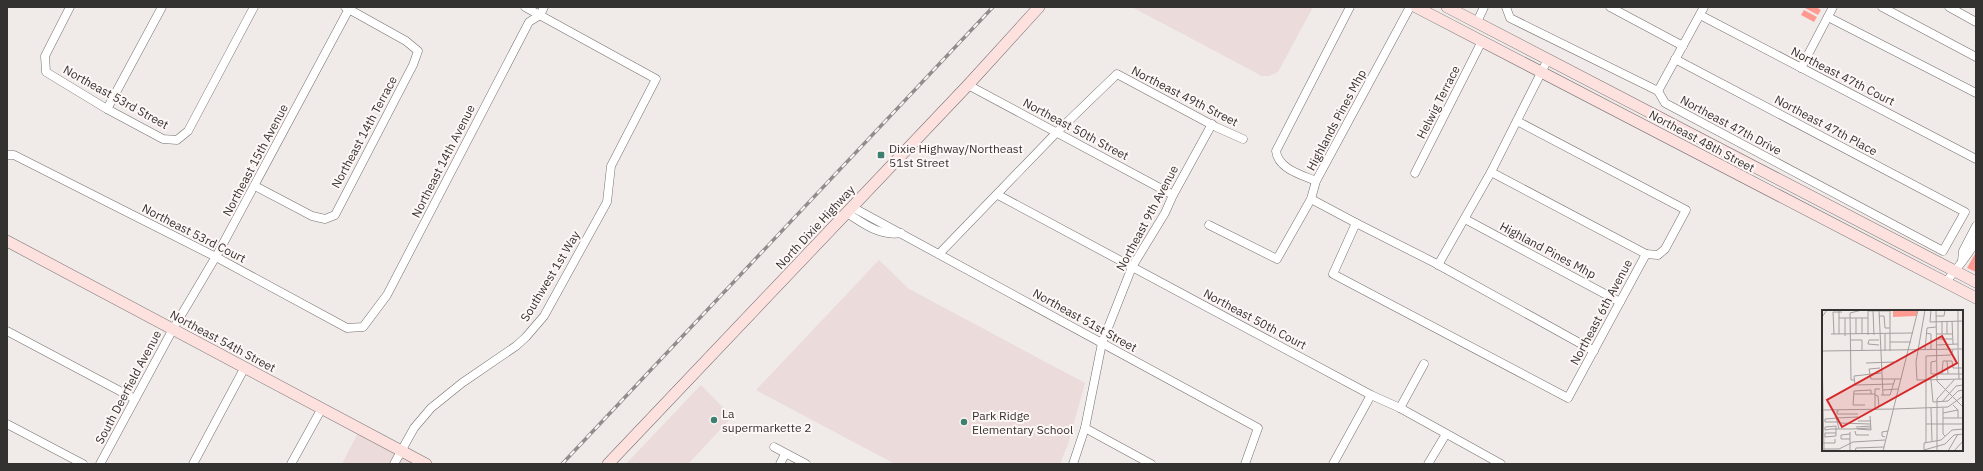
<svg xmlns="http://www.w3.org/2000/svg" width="1983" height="471" viewBox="0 0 1983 471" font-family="'IBM Plex Sans',sans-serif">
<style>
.built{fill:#ebdbda}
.green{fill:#ff9a91}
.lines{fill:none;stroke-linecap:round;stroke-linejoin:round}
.street-casing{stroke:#75706f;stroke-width:9}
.secondary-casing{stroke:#75706f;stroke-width:12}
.street{stroke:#fff;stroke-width:8}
.secondary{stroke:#fce1df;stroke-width:11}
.rail-casing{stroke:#918d8c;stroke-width:3.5}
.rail{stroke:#fef7f6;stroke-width:2;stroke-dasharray:6;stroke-linecap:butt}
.poi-dot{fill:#3e8070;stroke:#fef7f6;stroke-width:1.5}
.labels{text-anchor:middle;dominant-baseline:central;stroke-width:4;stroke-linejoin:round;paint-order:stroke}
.street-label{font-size:12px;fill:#343231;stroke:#fef7f6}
.poi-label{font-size:12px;fill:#343231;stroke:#fef7f6;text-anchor:start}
.inset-road{fill:none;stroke:#a5a09f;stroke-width:1}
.view{fill:#d62828;fill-opacity:0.15;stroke:#d62828;stroke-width:2}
.inset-edge{fill:none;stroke:#343231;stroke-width:2}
</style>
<rect width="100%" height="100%" fill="#f0eae9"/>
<g class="built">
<polygon points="1132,7 1313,7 1278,72 1269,76 1262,76"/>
<polygon points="879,260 909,289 1085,383 1068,444 1060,464 895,464 756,390"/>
<polygon points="701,385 732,417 688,464 626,464"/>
<polygon points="359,431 418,464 342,464"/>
</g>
<g class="green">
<polygon points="1806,7 1816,7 1821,10 1818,15 1805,8"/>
<polygon points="1804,10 1817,17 1814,22 1801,15"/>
<polygon points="1976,252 1976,272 1967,268"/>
</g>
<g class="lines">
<g class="street-casing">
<g id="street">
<polyline points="70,7 45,56 46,72 107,109 163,139 177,140 188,131 254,7"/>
<polyline points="1506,7 1510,18 1658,91 1665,103 1943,251 1965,212 1675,59"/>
<polyline points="1610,7 1683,46"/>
<polyline points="1882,7 1976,57"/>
<polyline points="1949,7 1976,22"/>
<polyline points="1700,15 1976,159"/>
<polyline points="1828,17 1976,93"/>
<polyline points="1477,22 1484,7"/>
<polyline points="1801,68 1833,7"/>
<polyline points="968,85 1173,195"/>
<polyline points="1658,91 1704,7"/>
<polyline points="107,109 162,7"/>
<polyline points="7,155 14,155 216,257 347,328 363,327 387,295 529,22 540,15 544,7"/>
<polyline points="1491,172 1646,254"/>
<polyline points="1415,173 1482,41"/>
<path d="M1316,181C1302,175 1278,169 1276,151L1350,7"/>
<polyline points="255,186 312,216 325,219 335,215 413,65 418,51 406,41 345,7"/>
<polyline points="998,195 1371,395 1400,408 1501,464"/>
<polyline points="1311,199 1356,223 1333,274 1568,398 1646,254 1658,255 1665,249 1686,210 1517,121"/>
<polyline points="852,207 1258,428 1245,464"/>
<path d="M847,213C863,223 880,237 901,233"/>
<polyline points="1465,219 1620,302"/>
<polyline points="1356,223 1435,263 1594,351"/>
<polyline points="1209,225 1277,259 1311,199 1316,181 1410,7"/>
<polyline points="939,254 1057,132 1117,74 1216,127 1243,139"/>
<polyline points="1962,261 1963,251 1976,226"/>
<polyline points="1438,265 1491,172 1548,59"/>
<path d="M1946,282C1956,269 1968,256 1976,241"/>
<polyline points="7,331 135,399"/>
<polyline points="1400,408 1424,364"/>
<polyline points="7,424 83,464"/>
<polyline points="1085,428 1151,464"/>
<polyline points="774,447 806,464"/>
<polyline points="100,464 173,329 218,253 350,7"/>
<polyline points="193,464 245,367"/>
<polyline points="291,464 322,408"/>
<polyline points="394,464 414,428 431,408 462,383 516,346 526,337 544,316 607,202 611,166 656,79 525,7"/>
<polyline points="780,464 785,454"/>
<polyline points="1073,464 1085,428 1102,343 1132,267 1165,213 1173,195 1212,124"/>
<polyline points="1333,464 1371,395"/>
<polyline points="1428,464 1446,434"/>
</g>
</g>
<g class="secondary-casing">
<g id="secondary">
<polyline points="1416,7 1976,298"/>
<polyline points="1447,7 1976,282"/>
<polyline points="7,241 426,464"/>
<polyline points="608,464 968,85 1039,7"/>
</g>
</g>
<use href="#street" class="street"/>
<use href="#secondary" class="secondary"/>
<g class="rail-casing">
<polyline id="rail" points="562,464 993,7"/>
</g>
<use href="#rail" class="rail"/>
</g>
<g class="poi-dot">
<rect x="877" y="151" width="8" height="8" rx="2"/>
<circle cx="714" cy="420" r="4"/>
<circle cx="964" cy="422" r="4"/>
</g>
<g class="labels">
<g class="street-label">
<text transform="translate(1843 76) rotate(27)">Northeast 47th Court</text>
<text transform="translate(1185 96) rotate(27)">Northeast 49th Street</text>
<text transform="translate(116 97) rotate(29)">Northeast 53rd Street</text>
<text transform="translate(1438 102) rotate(-63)">Helwig Terrace</text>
<text transform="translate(1336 120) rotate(-62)">Highlands Pines Mhp</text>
<text transform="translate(1731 125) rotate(28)">Northeast 47th Drive</text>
<text transform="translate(1826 125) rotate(28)">Northeast 47th Place</text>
<text transform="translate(1076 129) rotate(28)">Northeast 50th Street</text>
<text transform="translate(364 132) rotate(-62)">Northeast 14th Terrace</text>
<text transform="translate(1702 141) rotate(28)">Northeast 48th Street</text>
<text transform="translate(255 160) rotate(-62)">Northeast 15th Avenue</text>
<text transform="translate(443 161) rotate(-63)">Northeast 14th Avenue</text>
<text transform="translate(1147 218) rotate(-62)">Northeast 9th Avenue</text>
<text transform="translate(815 227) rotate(-47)">North Dixie Highway</text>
<text transform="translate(194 233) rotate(27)">Northeast 53rd Court</text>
<text transform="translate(1548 250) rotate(28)">Highland Pines Mhp</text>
<text transform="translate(550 276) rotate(-59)">Southwest 1st Way</text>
<text transform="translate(1601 312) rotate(-62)">Northeast 6th Avenue</text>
<text transform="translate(1255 319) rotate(28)">Northeast 50th Court</text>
<text transform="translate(1085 320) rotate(29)">Northeast 51st Street</text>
<text transform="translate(223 341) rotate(28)">Northeast 54th Street</text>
<text transform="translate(128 387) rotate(-62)">South Deerfield Avenue</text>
</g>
<g class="poi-label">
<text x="889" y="148">Dixie Highway/Northeast<tspan x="889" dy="14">51st Street</tspan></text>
<text x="722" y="413">La<tspan x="722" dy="14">supermarkette 2</tspan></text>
<text x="972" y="415">Park Ridge<tspan x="972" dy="14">Elementary School</tspan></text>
</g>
</g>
<g transform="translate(1822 310)">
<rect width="141" height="141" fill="#f0eae9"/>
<path d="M71,0H96L94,6L71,7Z" fill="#ff9a91"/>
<path class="inset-road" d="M57,0L61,85M103,0L94,52L95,70L141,69M109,0L108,12L141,11M114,0L115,71L141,97M17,1V24M51,1L52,25M57,6H62L63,18H68M114,6H122L123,0M17,8H46M23,8V26M34,8V24M40,8V24M120,11V24M125,11V24M130,11L131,34M104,23L109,24V40M9,24L91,23M12,24L11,2H20M114,24H130M46,25V1H68V41M114,29H130M29,30H40V41M57,30H47L46,34L57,35M68,32H89M114,35L136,34M0,39V7L5,0M136,39V0M103,40L105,18L114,17M136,40L137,69M0,41L141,39M0,41L2,141M63,41V24M114,51L109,52V64H141M125,51L126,64M44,53L72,52M58,58L47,59L49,69H79M59,63L32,66L33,75L71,74M120,64L121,51H130L131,58H141M32,70H29L28,3L40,0M109,70L111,92L126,91L136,81L141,80M61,80L76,79M32,84H49M53,85L56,86L57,97M59,85H68L73,69M120,92L134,76L141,75M43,95H31L32,81L49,80V84H53M131,95L136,100V108M53,98V79H58M109,98L110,131M121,98V124L123,126M72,99L126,97L141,86M0,100L72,99M17,101H15V104H36M121,103L136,100M14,107L17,119M14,108L36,107M15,108L3,109V112H17M121,108H141M36,111H49M17,113L48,114M104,114H141M34,117L49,116M35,119L49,120L48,106M33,121L34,125H47M28,122V141M14,123H3V127L14,126V116L3,117V120L9,119H29L49,118M63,127L60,126V122L66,121M28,129H19V125L28,124M0,133H13V129M104,133V46L129,45L131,40M0,139H17L31,132L63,130M102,140L123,134L132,125L141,124M33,141L34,138L62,137M61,141L96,0M102,141V133L119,130L130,120L141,119M115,141V89L132,70M126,141L136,124M132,141L141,131"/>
<path class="view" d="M120,26L135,53L20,117L5,90Z"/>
<rect width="141" height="141" class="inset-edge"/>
</g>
<rect width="1983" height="471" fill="none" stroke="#343231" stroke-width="16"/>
</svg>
